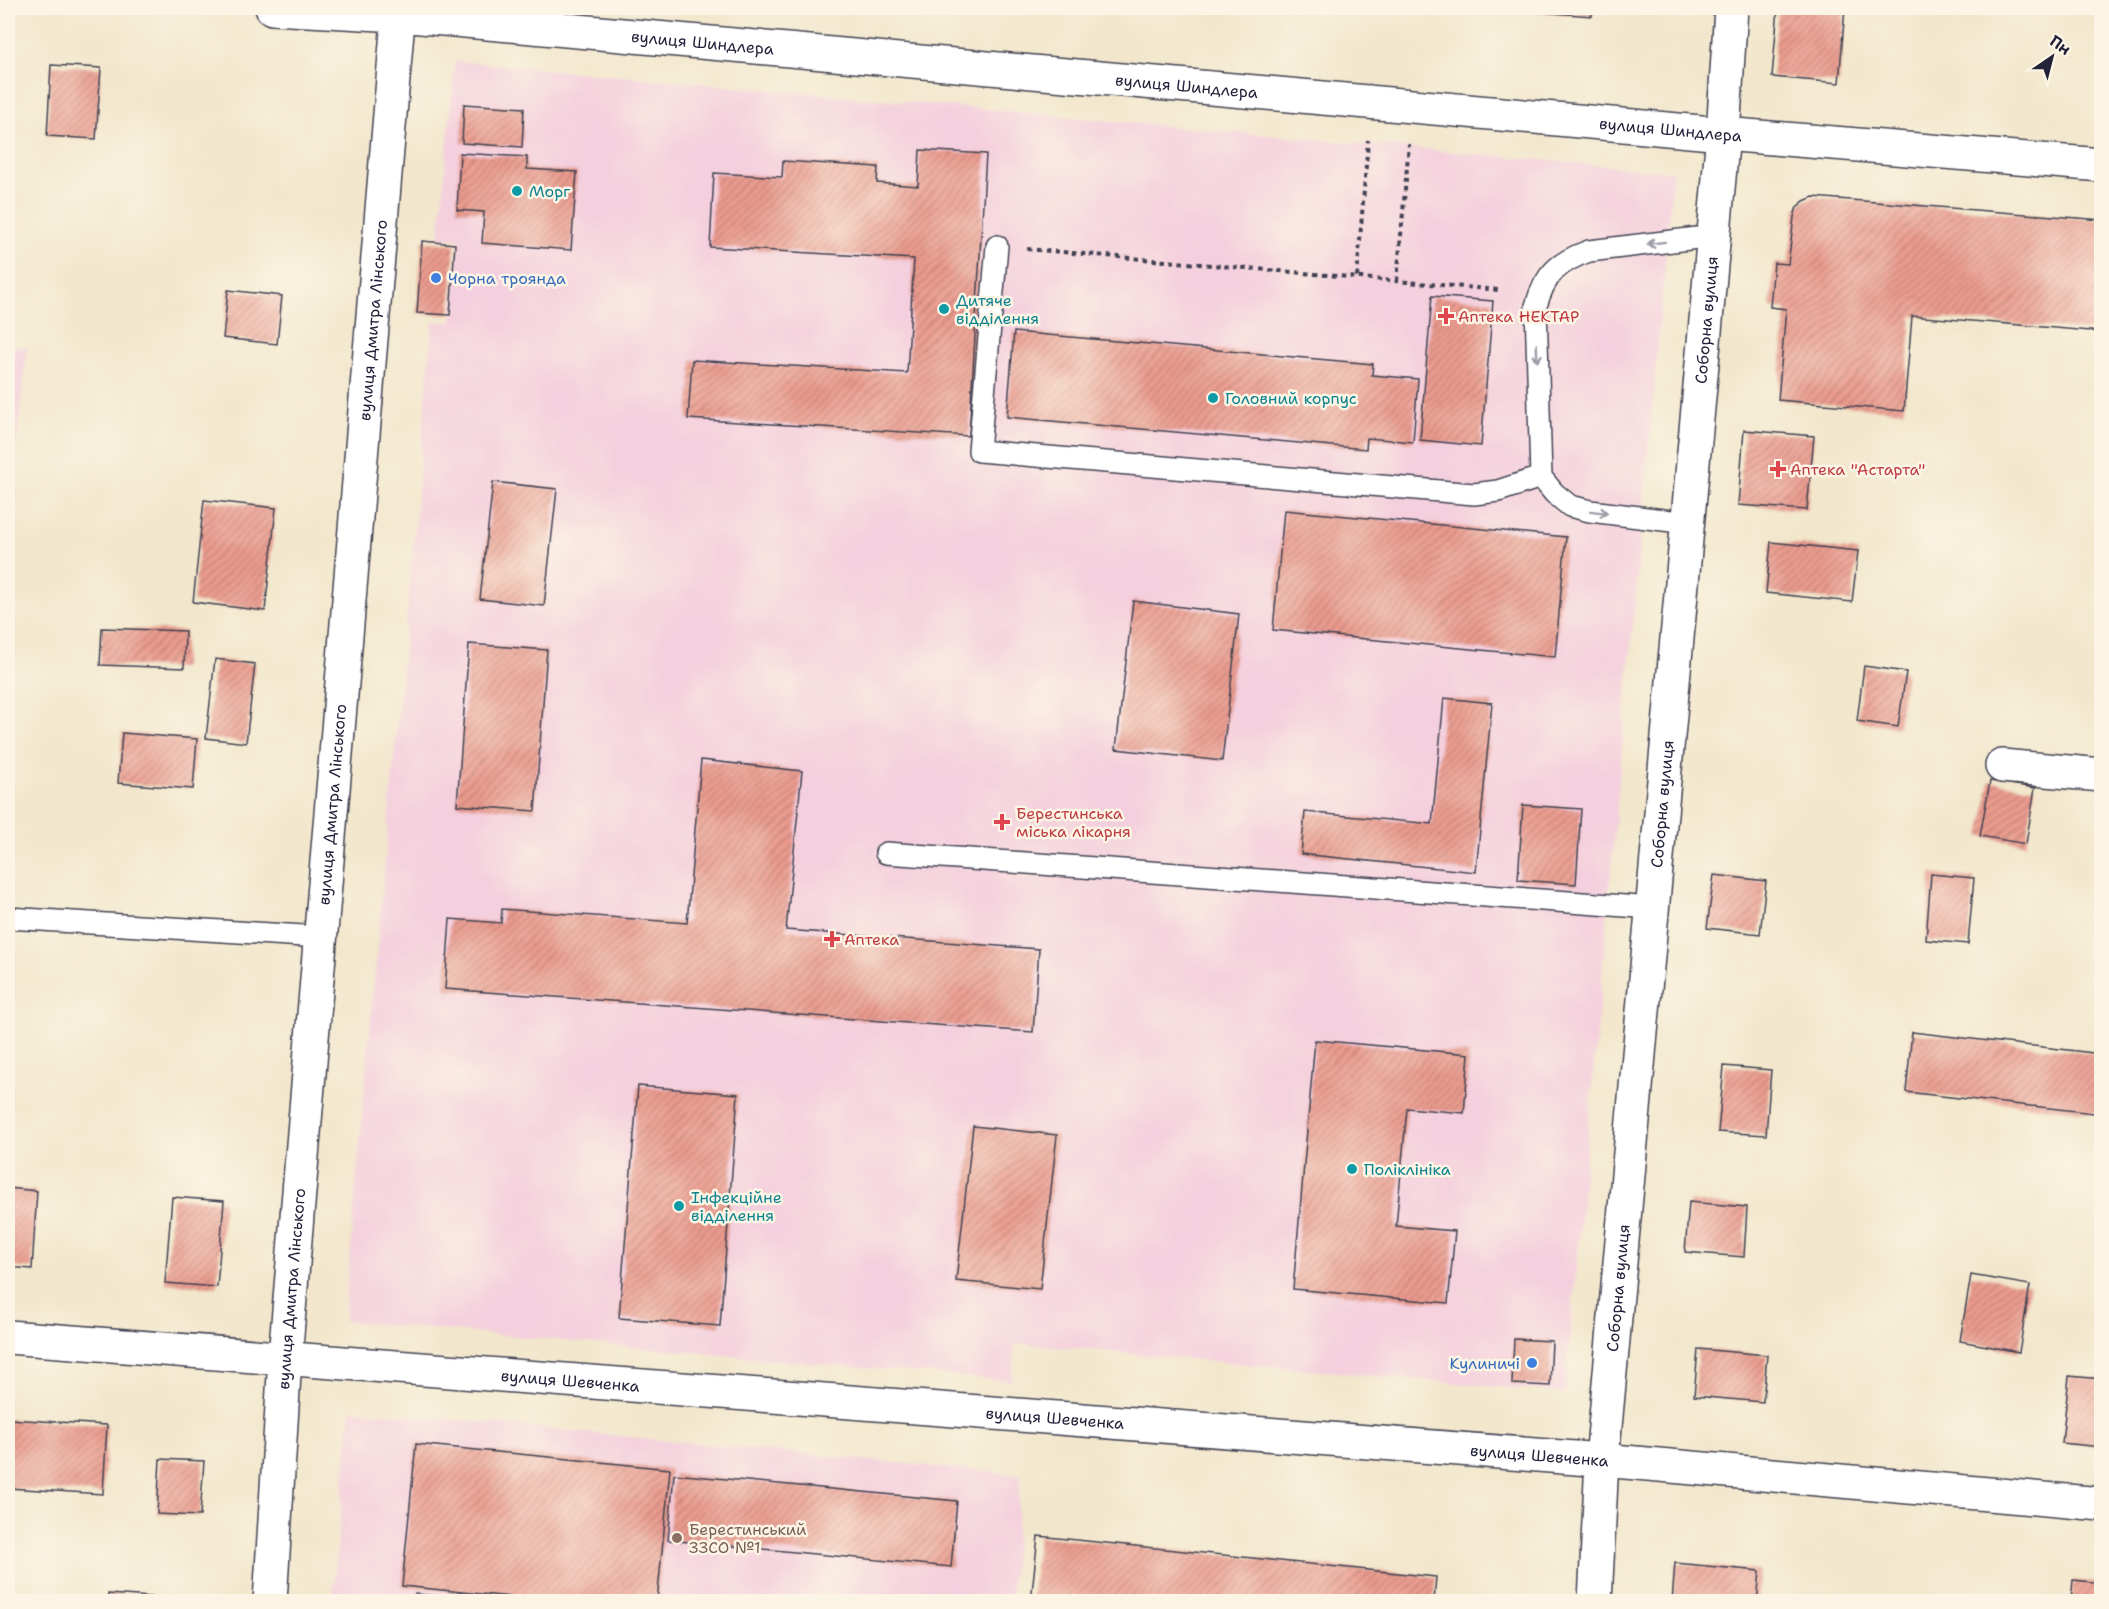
<svg xmlns="http://www.w3.org/2000/svg" width="2109" height="1609" viewBox="0 0 2109 1609" font-family="'Shantell Sans',sans-serif">
<style>
.built{fill:#f4cfdd}
.building{fill:url(#building-hatch)}
.lines{fill:none;stroke-linecap:round;stroke-linejoin:round}
.service-casing{stroke:#414051;stroke-width:24}
.minor-casing{stroke:#414051;stroke-width:36}
.path{stroke:#414051;stroke-width:4;stroke-dasharray:4.5 4.5;stroke-linecap:butt}
.service{stroke:#fff;stroke-width:21}
.minor{stroke:#fff;stroke-width:33}
.oneway{stroke:#9c9ca7}
.culture-dot{fill:#0f9aa8;stroke:#fcf5e5;stroke-width:2}
.shop-dot{fill:#3f7fe0;stroke:#fcf5e5;stroke-width:2}
.health-dot{fill:#e0444e;stroke:#fcf5e5;stroke-width:2}
.education-dot{fill:#8d6e63;stroke:#fcf5e5;stroke-width:2}
.labels{text-anchor:middle;dominant-baseline:central;stroke-width:5;stroke-linejoin:round;paint-order:stroke}
.street-label{font-size:16px;fill:#22223b;stroke:#fcf5e5}
.culture-label{font-size:16px;fill:#0d838f;stroke:#fcf5e5;text-anchor:start}
.shop-label{font-size:16px;fill:#366cbe;stroke:#fcf5e5;text-anchor:start}
.health-label{font-size:16px;fill:#be3a42;stroke:#fcf5e5;text-anchor:start}
.education-label{font-size:16px;fill:#785e54;stroke:#fcf5e5;text-anchor:start}
</style>
<defs>
<pattern id="building-hatch" width="6" height="6" patternUnits="userSpaceOnUse" patternTransform="scale(1.5)"><rect width="6" height="6" fill="#eb9b8e"/><path d="M-1 1l2-2M0 6l6-6M5 7l2-2" fill="none" stroke="#be7e75"/></pattern>
</defs>
<rect width="100%" height="100%" fill="#fcf5e5"/>
<filter id="ink" filterUnits="userSpaceOnUse"><feTurbulence type="fractalNoise" baseFrequency=".0167" numOctaves="2"/><feDisplacementMap in="SourceGraphic" scale="12" xChannelSelector="R" yChannelSelector="G"/><feConvolveMatrix kernelMatrix="1 2 1 2 8 2 1 2 1" color-interpolation-filters="sRGB"/></filter>
<filter id="wash" filterUnits="userSpaceOnUse"><feTurbulence type="fractalNoise" baseFrequency=".008" numOctaves="4" result="noise"/><feDisplacementMap in="SourceGraphic" scale="24" xChannelSelector="R" yChannelSelector="G"/><feGaussianBlur stdDeviation="1.35" result="paint"/><feColorMatrix in="noise" values="0 0 0 0 0 0 0 0 0 0 0 0 0 0 0 0 0 1.4 0 .05"/><feComposite in="paint" operator="in"/></filter>
<g filter="url(#wash)">
<rect width="100%" height="100%" fill="#f2e7cc"/>
<g class="built">
<polygon points="455,61 1673,172 1565,1393 1015,1343 1012,1381 344,1321 433,321 452,322 459,240 439,238"/>
<polygon points="8,346 27,348 8,524"/>
<polygon points="351,1410 1021,1475 1010,1601 332,1602"/>
</g>
<g id="blocks">
<g class="building">
<polygon points="1502,8 1593,8 1592,16 1502,9"/>
<polygon points="1778,8 1845,8 1839,83 1772,77"/>
<polygon points="51,65 101,68 96,139 47,136"/>
<polygon points="2100,70 2102,70 2102,103 2098,103"/>
<polygon points="464,104 524,108 522,147 462,143"/>
<polygon points="920,150 986,154 969,436 688,419 692,360 907,373 914,259 710,247 714,173 782,177 783,161 878,167 877,183 918,186"/>
<polygon points="460,153 527,157 527,169 577,172 571,250 482,243 484,212 457,210"/>
<polygon points="1813,197 2102,220 2102,332 1912,316 1904,411 1778,400 1786,309 1770,307 1774,263 1788,264 1794,217 1797,207 1804,201"/>
<polygon points="422,241 455,244 450,315 417,313"/>
<polygon points="228,290 282,296 277,344 223,338"/>
<polygon points="1432,296 1493,301 1481,446 1420,440"/>
<polygon points="1014,332 1373,364 1372,375 1418,379 1413,442 1367,438 1366,449 1007,417"/>
<polygon points="1744,430 1814,436 1807,510 1738,505"/>
<polygon points="493,482 557,489 544,606 480,599"/>
<polygon points="204,500 276,508 265,611 193,602"/>
<polygon points="1284,510 1566,537 1555,657 1273,630"/>
<polygon points="1771,542 1858,551 1852,602 1766,593"/>
<polygon points="1133,601 1239,614 1222,761 1116,749"/>
<polygon points="102,628 185,631 184,668 100,665"/>
<polygon points="469,644 547,650 535,811 457,805"/>
<polygon points="215,659 255,664 246,743 206,738"/>
<polygon points="1864,666 1906,672 1898,727 1857,721"/>
<polygon points="1444,698 1492,703 1476,872 1301,854 1305,812 1432,824"/>
<polygon points="122,733 197,739 193,789 118,783"/>
<polygon points="701,760 802,771 786,930 1039,949 1033,1032 445,989 450,919 501,923 502,909 687,923"/>
<polygon points="1990,781 2035,788 2026,844 1980,836"/>
<polygon points="1523,805 1581,809 1576,884 1518,880"/>
<polygon points="1931,874 1974,878 1968,944 1926,940"/>
<polygon points="1714,875 1766,881 1760,934 1707,928"/>
<polygon points="1912,1032 2102,1054 2102,1114 1906,1092"/>
<polygon points="1315,1040 1469,1054 1464,1113 1407,1108 1396,1226 1455,1231 1448,1303 1293,1289"/>
<polygon points="1724,1066 1771,1070 1766,1135 1718,1132"/>
<polygon points="638,1086 738,1094 720,1326 619,1318"/>
<polygon points="973,1126 1057,1135 1040,1289 956,1281"/>
<polygon points="8,1188 37,1191 32,1269 8,1267"/>
<polygon points="172,1197 224,1201 217,1287 165,1283"/>
<polygon points="1689,1202 1747,1207 1744,1257 1685,1252"/>
<polygon points="1971,1275 2030,1285 2019,1352 1960,1341"/>
<polygon points="1514,1339 1552,1341 1550,1386 1512,1384"/>
<polygon points="1698,1349 1767,1355 1763,1402 1694,1396"/>
<polygon points="2069,1376 2102,1379 2102,1447 2062,1443"/>
<polygon points="8,1419 107,1425 103,1494 8,1488"/>
<polygon points="416,1444 670,1469 657,1602 563,1602 402,1586"/>
<polygon points="160,1459 204,1461 200,1516 157,1514"/>
<polygon points="674,1474 957,1501 951,1567 668,1540"/>
<polygon points="1038,1536 1436,1577 1434,1602 1031,1602"/>
<polygon points="1675,1563 1760,1571 1757,1602 1672,1602"/>
<polygon points="2073,1580 2102,1583 2102,1602 2071,1602"/>
<polygon points="108,1594 166,1598 166,1602 107,1602"/>
<polygon points="415,1594 450,1597 450,1594 518,1600 517,1602 415,1602"/>
</g>
</g>
</g>
<g filter="url(#ink)">
<use href="#blocks" fill-opacity="0" stroke="#414051" stroke-width="1.5"/>
<g class="lines">
<g class="service-casing">
<g id="service">
<polyline points="997,246 979,451 1474,494 1498,491 1541,477"/>
<path d="M1688,523L1590,511L1570,506L1554,493L1541,477L1536,306C1545,274 1558,262 1589,251L1714,236"/>
<polyline points="886,853 1653,908"/>
<polyline points="8,918 321,937"/>
</g>
</g>
<g class="minor-casing">
<g id="minor">
<path id="s1" d="M272,8L399,15L1723,134L2102,165"/>
<polyline points="2002,766 2102,775"/>
<path id="s2" d="M8,1337L1602,1460L2102,1504"/>
<path id="s3" d="M270,1602L285,1358L399,8"/>
<path id="s4" d="M1595,1602L1602,1460L1723,134L1731,8"/>
</g>
</g>
<g class="path">
<polyline points="1027,249 1499,290"/>
<polyline points="1357,277 1368,140"/>
<polyline points="1397,281 1409,144"/>
</g>
<use href="#service" class="service"/>
<use href="#minor" class="minor"/>
</g>
<defs><path id="oneway-shaft" d="M-6 0H5M1.5-3L5.5 0L1.5 3" fill="none" stroke-width="1.6" stroke-linecap="round" stroke-linejoin="round" transform="scale(1.5)"/></defs>
<g class="oneway">
<use href="#oneway-shaft" transform="translate(1656 243) rotate(173)"/>
<use href="#oneway-shaft" transform="translate(1537 353) rotate(88)"/>
<use href="#oneway-shaft" transform="translate(1599 512) rotate(7)"/>
</g>
</g>
<g class="culture-dot">
<circle cx="517" cy="191" r="6"/>
<circle cx="944" cy="309" r="6"/>
<circle cx="1213" cy="398" r="6"/>
<circle cx="1352" cy="1169" r="6"/>
<circle cx="679" cy="1206" r="6"/>
</g>
<g class="shop-dot">
<circle cx="436" cy="278" r="6"/>
<circle cx="1532" cy="1363" r="6"/>
</g>
<g class="health-dot">
<path d="M1443 307h6v6h6v6h-6v6h-6v-6h-6v-6h6z"/>
<path d="M1775 460h6v6h6v6h-6v6h-6v-6h-6v-6h6z"/>
<path d="M999 813h6v6h6v6h-6v6h-6v-6h-6v-6h6z"/>
<path d="M829 930h6v6h6v6h-6v6h-6v-6h-6v-6h6z"/>
</g>
<circle class="education-dot" cx="677" cy="1538" r="6"/>
<g class="labels">
<g class="street-label">
<text stroke="none"><textPath href="#s1" startOffset="432">вулиця Шиндлера</textPath></text>
<text stroke="none"><textPath href="#s1" startOffset="918">вулиця Шиндлера</textPath></text>
<text stroke="none"><textPath href="#s1" startOffset="1404">вулиця Шиндлера</textPath></text>
<text stroke="none"><textPath href="#s3" startOffset="1286">вулиця Дмитра Лінського</textPath></text>
<text stroke="none"><textPath href="#s4" startOffset="1287">Соборна вулиця</textPath></text>
<text stroke="none"><textPath href="#s3" startOffset="800">вулиця Дмитра Лінського</textPath></text>
<text stroke="none"><textPath href="#s4" startOffset="801">Соборна вулиця</textPath></text>
<text stroke="none"><textPath href="#s4" startOffset="315">Соборна вулиця</textPath></text>
<text stroke="none"><textPath href="#s3" startOffset="314">вулиця Дмитра Лінського</textPath></text>
<text stroke="none"><textPath href="#s2" startOffset="564">вулиця Шевченка</textPath></text>
<text stroke="none"><textPath href="#s2" startOffset="1050">вулиця Шевченка</textPath></text>
<text stroke="none"><textPath href="#s2" startOffset="1536">вулиця Шевченка</textPath></text>
</g>
<g class="culture-label">
<text x="529" y="191">Морг</text>
<text x="956" y="300">Дитяче<tspan x="956" dy="18">відділення</tspan></text>
<text x="1225" y="398">Головний корпус</text>
<text x="1364" y="1169">Поліклініка</text>
<text x="691" y="1197">Інфекційне<tspan x="691" dy="18">відділення</tspan></text>
</g>
<g class="shop-label">
<text x="448" y="278">Чорна троянда</text>
<text x="1520" y="1363" text-anchor="end">Кулиничі</text>
</g>
<g class="health-label">
<text x="1458" y="316">Аптека НЕКТАР</text>
<text x="1790" y="469">Аптека "Астарта"</text>
<text x="1016" y="813">Берестинська<tspan x="1016" dy="18">міська лікарня</tspan></text>
<text x="844" y="939">Аптека</text>
</g>
<g class="education-label">
<text x="689" y="1529">Берестинський<tspan x="689" dy="18">ЗЗСО №1</tspan></text>
</g>
</g>
<rect width="2109" height="1609" fill="none" stroke="#fcf5e5" stroke-width="30"/>
<g transform="translate(2052 57) rotate(35)" stroke="#fcf5e5" stroke-width="4.5" paint-order="stroke">
<path d="M0-4.5L10 22L0 15L-10 22Z" fill="#22223b"/>
<text y="-9" font-size="16" font-weight="bold" text-anchor="middle" fill="#22223b">Пн</text>
</g>
</svg>
